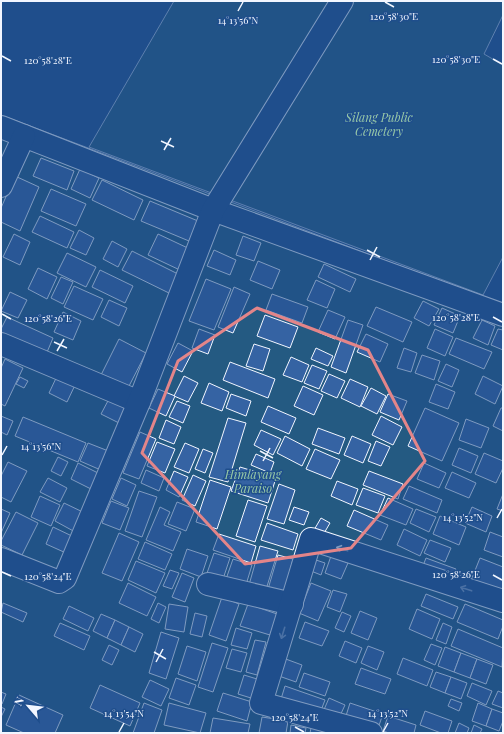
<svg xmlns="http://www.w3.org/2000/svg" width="504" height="734" viewBox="0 0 504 734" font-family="'Playfair Display',serif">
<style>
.green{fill:#245a82;stroke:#a8bbd7}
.building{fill:#3563a3;stroke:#f2f6ff}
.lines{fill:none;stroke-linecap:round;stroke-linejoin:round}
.minor-casing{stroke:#f2f6ff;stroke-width:24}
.minor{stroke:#1f4e8c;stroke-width:22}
.oneway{stroke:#7e9ac0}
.marked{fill:none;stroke:#e38589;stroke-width:3;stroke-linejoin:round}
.ticks{fill:none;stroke:#f2f6ff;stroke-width:1.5}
.labels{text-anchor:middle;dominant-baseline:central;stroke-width:3;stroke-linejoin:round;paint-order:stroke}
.park-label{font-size:12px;font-style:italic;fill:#97c8a6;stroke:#1f4e8c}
.ticks-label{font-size:10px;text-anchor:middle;fill:#f2f6ff;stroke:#1f4e8c;stroke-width:3;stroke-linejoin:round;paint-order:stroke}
</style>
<rect width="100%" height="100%" fill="#1f4e8c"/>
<g class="green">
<polygon points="174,1 503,1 503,15 484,54 503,65 503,257 483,295 89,147"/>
<polygon points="1,115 503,305 503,733 1,733"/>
</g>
<g class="building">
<polygon points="41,158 74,171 67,190 33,176"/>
<polygon points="80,169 99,178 90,198 71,189"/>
<polygon points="15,176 39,187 20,231 1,222 1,208"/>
<polygon points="102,180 143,200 134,220 92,200"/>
<polygon points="51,189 86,204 76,226 41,211"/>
<polygon points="150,201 198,221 189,241 141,221"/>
<polygon points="40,216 74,232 67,248 32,232"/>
<polygon points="79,230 94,238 86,255 70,248"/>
<polygon points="14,234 30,242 20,265 3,257"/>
<polygon points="158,234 192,250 182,271 148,255"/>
<polygon points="243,236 261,243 254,261 236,255"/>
<polygon points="112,241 127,249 118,267 103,259"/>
<polygon points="214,250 236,260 230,275 207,266"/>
<polygon points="132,251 180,275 171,294 122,270"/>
<polygon points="67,253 96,267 86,287 57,273"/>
<polygon points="258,261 280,270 272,289 250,280"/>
<polygon points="324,264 356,279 350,292 318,277"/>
<polygon points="38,268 57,277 47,299 28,289"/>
<polygon points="100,270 133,286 125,303 92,287"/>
<polygon points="61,277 73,282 63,304 51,298"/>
<polygon points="206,279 231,289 214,330 189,321"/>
<polygon points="316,280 335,289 327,308 307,300"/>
<polygon points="74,286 103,299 93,320 64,307"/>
<polygon points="234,287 250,294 233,333 218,327"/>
<polygon points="10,292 27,300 18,318 1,311"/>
<polygon points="272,294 308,307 302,323 266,310"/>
<polygon points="109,300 127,308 119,326 101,317"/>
<polygon points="423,301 439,309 429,326 414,318"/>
<polygon points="376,307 412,322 403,342 367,326"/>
<polygon points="442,308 460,316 453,333 434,325"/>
<polygon points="328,310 345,317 335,339 318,332"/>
<polygon points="63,312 81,321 73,340 54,332"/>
<polygon points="265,315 298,327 290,348 257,336"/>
<polygon points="7,317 53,338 45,357 1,337 1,329"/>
<polygon points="348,320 363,325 346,373 331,367"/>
<polygon points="482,320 495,326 488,345 473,338"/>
<polygon points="199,329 215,335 208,354 192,348"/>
<polygon points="435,329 453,337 445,356 427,348"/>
<polygon points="498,329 503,330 503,350 491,345"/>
<polygon points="366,334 388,344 380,362 357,352"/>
<polygon points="456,338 492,352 484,369 449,354"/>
<polygon points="119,339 146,353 128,388 101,375"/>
<polygon points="178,343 193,351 182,372 167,364"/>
<polygon points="254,344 270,349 263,371 246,366"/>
<polygon points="316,348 333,356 328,366 311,359"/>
<polygon points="404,348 417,353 411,372 397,368"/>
<polygon points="422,355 440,361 434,380 415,373"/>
<polygon points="291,357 309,365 302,382 283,375"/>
<polygon points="5,359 23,368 5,406 1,404 1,368"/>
<polygon points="230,362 275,379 268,398 223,380"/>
<polygon points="446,364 459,370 452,387 438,381"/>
<polygon points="312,365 327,371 319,389 304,383"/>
<polygon points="58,374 76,383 67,402 49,393"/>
<polygon points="329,374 345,381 337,398 321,391"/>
<polygon points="184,376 198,383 188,402 174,396"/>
<polygon points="483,376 503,386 495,404 475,394"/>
<polygon points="20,377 28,381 24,388 16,384"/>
<polygon points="350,379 368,387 360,407 341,398"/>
<polygon points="209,383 229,392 222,411 201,403"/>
<polygon points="436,384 455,392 448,409 429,402"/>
<polygon points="303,386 323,395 314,415 294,406"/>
<polygon points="371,388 386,396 377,414 361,406"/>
<polygon points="158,389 175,396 166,416 149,408"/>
<polygon points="231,394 251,401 246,416 226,408"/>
<polygon points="388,394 407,401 399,420 380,412"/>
<polygon points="110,397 129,406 121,424 101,414"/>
<polygon points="177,401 190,406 183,423 169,417"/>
<polygon points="268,406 296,418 289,434 261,422"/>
<polygon points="425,408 459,423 442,461 408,446"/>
<polygon points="501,408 503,408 503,431 493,426"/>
<polygon points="1,416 13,421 7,435 1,432"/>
<polygon points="381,416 402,427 393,445 372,435"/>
<polygon points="23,417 86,443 78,462 15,436"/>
<polygon points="228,418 246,423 228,482 209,477"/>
<polygon points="466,419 489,428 481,448 459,440"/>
<polygon points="166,420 181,427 174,444 159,438"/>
<polygon points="318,428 345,438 339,454 312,444"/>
<polygon points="261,430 281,439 273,455 254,445"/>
<polygon points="140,432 156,439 139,479 123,473"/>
<polygon points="285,436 310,449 302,466 277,453"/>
<polygon points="352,436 371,444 363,463 344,455"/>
<polygon points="376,441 390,447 381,466 368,461"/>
<polygon points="157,442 175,449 165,473 147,466"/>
<polygon points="88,443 111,452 103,471 80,461"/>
<polygon points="185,443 199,449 189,473 174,467"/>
<polygon points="459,448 478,456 471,473 452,465"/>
<polygon points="203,449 213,453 205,473 195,469"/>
<polygon points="315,449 340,460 331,479 306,469"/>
<polygon points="484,453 503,461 503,468 496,483 475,474"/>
<polygon points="256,454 274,462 270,473 251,465"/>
<polygon points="58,457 68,462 61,476 51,471"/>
<polygon points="8,462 27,471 11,502 1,497 1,476"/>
<polygon points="78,463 102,475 95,491 71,479"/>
<polygon points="424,463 446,473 439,488 417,479"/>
<polygon points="240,467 276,478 268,503 231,491"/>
<polygon points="146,470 164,478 159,491 141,483"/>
<polygon points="174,471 188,477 179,497 166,490"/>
<polygon points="369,471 403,484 398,499 363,485"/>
<polygon points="452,472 476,483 469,498 445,488"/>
<polygon points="193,475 206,481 195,506 182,500"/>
<polygon points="48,478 67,488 60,502 40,492"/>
<polygon points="121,478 136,485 127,506 112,499"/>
<polygon points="210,480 231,487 217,529 196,522"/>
<polygon points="337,481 358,489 352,505 331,496"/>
<polygon points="279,484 295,490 284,524 267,519"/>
<polygon points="409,486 442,500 437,513 403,499"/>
<polygon points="363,488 385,496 378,513 356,505"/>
<polygon points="139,491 157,497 142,537 125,531"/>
<polygon points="503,494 503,511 497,509"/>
<polygon points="40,496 60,505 51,526 31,517"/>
<polygon points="388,498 413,509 406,525 380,515"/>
<polygon points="248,500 267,506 255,542 236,536"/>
<polygon points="111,501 129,508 120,530 102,523"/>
<polygon points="177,502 195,509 186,531 168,524"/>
<polygon points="64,503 87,514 77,533 55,521"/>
<polygon points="160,507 170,512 164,525 181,532 173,551 146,540"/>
<polygon points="294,507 309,512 304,525 289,520"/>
<polygon points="472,507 492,516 486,532 465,523"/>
<polygon points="1,509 10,513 1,533"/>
<polygon points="416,509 436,517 429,532 410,523"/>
<polygon points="354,510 388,525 381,540 347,526"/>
<polygon points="16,512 38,523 22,555 1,545 1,541"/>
<polygon points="440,516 466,527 459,545 433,534"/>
<polygon points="321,518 330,523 323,535 314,530"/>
<polygon points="267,523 298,534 293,550 261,540"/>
<polygon points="53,527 74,537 66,553 46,544"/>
<polygon points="404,529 427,540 420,556 397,545"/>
<polygon points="490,532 503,537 503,557 484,550"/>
<polygon points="119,533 139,542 122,581 102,573"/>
<polygon points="219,534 256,546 251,563 213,550"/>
<polygon points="430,540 451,548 445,562 424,553"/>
<polygon points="145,542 172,554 165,570 138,559"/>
<polygon points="260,546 278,551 264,596 247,592"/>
<polygon points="187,549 208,556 201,577 180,569"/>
<polygon points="214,553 230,558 222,582 206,576"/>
<polygon points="278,555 293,559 282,600 266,596"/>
<polygon points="331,556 348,563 341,579 325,573"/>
<polygon points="426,558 456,569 451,583 421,571"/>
<polygon points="480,558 503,567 503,597 470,583"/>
<polygon points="233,559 252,565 245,588 225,582"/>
<polygon points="316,560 325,563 321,575 311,571"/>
<polygon points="136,561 165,573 156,593 128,580"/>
<polygon points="170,570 179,573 172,589 163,586"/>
<polygon points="182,573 194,578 185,602 172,597"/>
<polygon points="128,583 156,597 147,616 119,603"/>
<polygon points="311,583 331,591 318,621 299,613"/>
<polygon points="333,590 347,594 340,612 327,607"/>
<polygon points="426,594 458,607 453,619 421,606"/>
<polygon points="222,597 239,604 226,641 209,635"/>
<polygon points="3,603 27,613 23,622 1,612"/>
<polygon points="158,603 166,607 159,623 151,619"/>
<polygon points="169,604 188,607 184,632 165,629"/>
<polygon points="248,604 277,614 270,635 240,626"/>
<polygon points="465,604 503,620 503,626 498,639 457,622"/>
<polygon points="69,606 94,618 88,631 63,619"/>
<polygon points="417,609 440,619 432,639 409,629"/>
<polygon points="360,611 377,618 368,640 351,633"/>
<polygon points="342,612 351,616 344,632 335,628"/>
<polygon points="195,613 207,616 202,637 190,634"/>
<polygon points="101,614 115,620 107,638 93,631"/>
<polygon points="115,620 129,627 121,645 107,638"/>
<polygon points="305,622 329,631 322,646 299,638"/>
<polygon points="60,623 90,636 84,650 54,636"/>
<polygon points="443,623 452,627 446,644 436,640"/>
<polygon points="129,627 143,634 135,652 121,645"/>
<polygon points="236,628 252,633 247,649 231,645"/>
<polygon points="458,629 503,648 502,667 451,646"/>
<polygon points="161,632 179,638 166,679 149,673"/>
<polygon points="255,640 266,642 257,675 246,672"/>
<polygon points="345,641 362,648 356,663 339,656"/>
<polygon points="212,643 228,648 213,692 198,687"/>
<polygon points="431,644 442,648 435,665 424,660"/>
<polygon points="109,645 119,650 112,665 102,660"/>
<polygon points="187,646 206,652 197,681 178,674"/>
<polygon points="368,646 384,652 377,670 361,663"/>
<polygon points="445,647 461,653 454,672 438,666"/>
<polygon points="232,649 247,653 241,672 226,668"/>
<polygon points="461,653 477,659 470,678 454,672"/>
<polygon points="283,658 302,665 296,682 276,675"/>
<polygon points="403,658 433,670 427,686 397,674"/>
<polygon points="477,659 493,665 486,684 470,678"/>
<polygon points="361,668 391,679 385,694 355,684"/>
<polygon points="436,672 451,677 445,693 430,687"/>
<polygon points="304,673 330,682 325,696 299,687"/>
<polygon points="244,675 257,679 251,698 238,694"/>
<polygon points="451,677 467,683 461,699 445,693"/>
<polygon points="176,678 196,685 189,705 169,698"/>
<polygon points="150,680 169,689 161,706 142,697"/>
<polygon points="472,683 492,691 486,705 467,696"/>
<polygon points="100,685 140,703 130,726 90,708"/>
<polygon points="285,686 325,700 320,713 281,699"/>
<polygon points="498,691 503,693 503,708 492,704"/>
<polygon points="1,692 6,694 2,704 1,703"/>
<polygon points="223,693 252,702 247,721 217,711"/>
<polygon points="19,695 63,715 55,733 24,733 6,725"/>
<polygon points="329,698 345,705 339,718 323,712"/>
<polygon points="451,699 462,703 459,711 448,706"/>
<polygon points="144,703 162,710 154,733 133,733"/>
<polygon points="169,703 206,713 200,733 164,725"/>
<polygon points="350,703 383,714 377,731 345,719"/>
<polygon points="478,703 492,709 486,726 472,721"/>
<polygon points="1,707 5,709 1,717"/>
<polygon points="492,709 503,713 503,721 499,731 486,726"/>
<polygon points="425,711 452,721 448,733 441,733 420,725"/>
<polygon points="388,716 416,725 414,733 389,733 383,731"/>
<polygon points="262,717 288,721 286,733 259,733"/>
<polygon points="213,718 250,724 248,733 210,733"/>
<polygon points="459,723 469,728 467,733 455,733"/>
<polygon points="291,725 306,728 305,733 290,733"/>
<polygon points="474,725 482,729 480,733 471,733"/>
<polygon points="311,728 332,731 332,733 310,733"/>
</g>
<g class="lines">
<g class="minor-casing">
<g id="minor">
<polyline points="1,127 213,210 503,315"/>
<polyline points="1,186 24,136"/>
<polyline points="1,344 139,402"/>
<polyline points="1,559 59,582 65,578 139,402 213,210 342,1"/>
<polyline points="208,584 292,604"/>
<polyline points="371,733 261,703 311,539 503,601"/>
</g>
</g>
<use href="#minor" class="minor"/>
</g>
<defs><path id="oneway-shaft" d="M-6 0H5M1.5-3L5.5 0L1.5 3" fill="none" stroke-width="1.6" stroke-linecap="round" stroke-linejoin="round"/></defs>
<g class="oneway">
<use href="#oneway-shaft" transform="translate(342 549) rotate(-162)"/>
<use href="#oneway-shaft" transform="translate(466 589) rotate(-162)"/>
<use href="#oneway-shaft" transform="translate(283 633) rotate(107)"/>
</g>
<path d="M0 0H504V734H0ZM257,308L368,350L425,461L351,548L245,564L142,453L178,361Z" fill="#1f4e8c" fill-opacity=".55" fill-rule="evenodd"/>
<path class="marked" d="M257,308L368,350L425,461L351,548L245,564L142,453L178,361Z"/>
<path class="ticks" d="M385,2L394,7M238,11L243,2M2,56L11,61M493,59L502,64M161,141L174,147M164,150L171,138M367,250L380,257M370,260L377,247M2,314L11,319M493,317L502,322M54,342L67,348M57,351L64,339M260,451L273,458M2,455L7,446M263,461L270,448M497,518L502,509M2,572L11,576M493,575L502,580M154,652L166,659M156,662L163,649M295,727L304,732M119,732L124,723M383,732L388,723"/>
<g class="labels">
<g class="park-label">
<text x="379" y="117">Silang Public<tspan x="379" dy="14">Cemetery</tspan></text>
<text x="253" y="474">Himlayang<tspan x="253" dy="14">Paraiso</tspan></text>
</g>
</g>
<g class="ticks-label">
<text x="394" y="20">120°58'30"E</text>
<text x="238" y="24">14°13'56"N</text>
<text x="456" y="63">120°58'30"E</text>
<text x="48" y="64">120°58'28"E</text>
<text x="456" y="321">120°58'28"E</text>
<text x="48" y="322">120°58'26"E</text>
<text x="41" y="450">14°13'56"N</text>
<text x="463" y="521">14°13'52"N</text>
<text x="456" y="578">120°58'26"E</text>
<text x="48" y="580">120°58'24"E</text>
<text x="124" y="717">14°13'54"N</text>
<text x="388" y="717">14°13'52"N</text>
<text x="295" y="721">120°58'24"E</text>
</g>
<rect width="504" height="734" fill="none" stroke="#f2f6ff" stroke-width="4"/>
<g transform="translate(28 706) rotate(298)" stroke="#1f4e8c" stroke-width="3" paint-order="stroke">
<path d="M0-3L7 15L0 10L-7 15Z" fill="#f2f6ff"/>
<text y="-6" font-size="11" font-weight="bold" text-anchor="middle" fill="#f2f6ff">N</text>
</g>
</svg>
